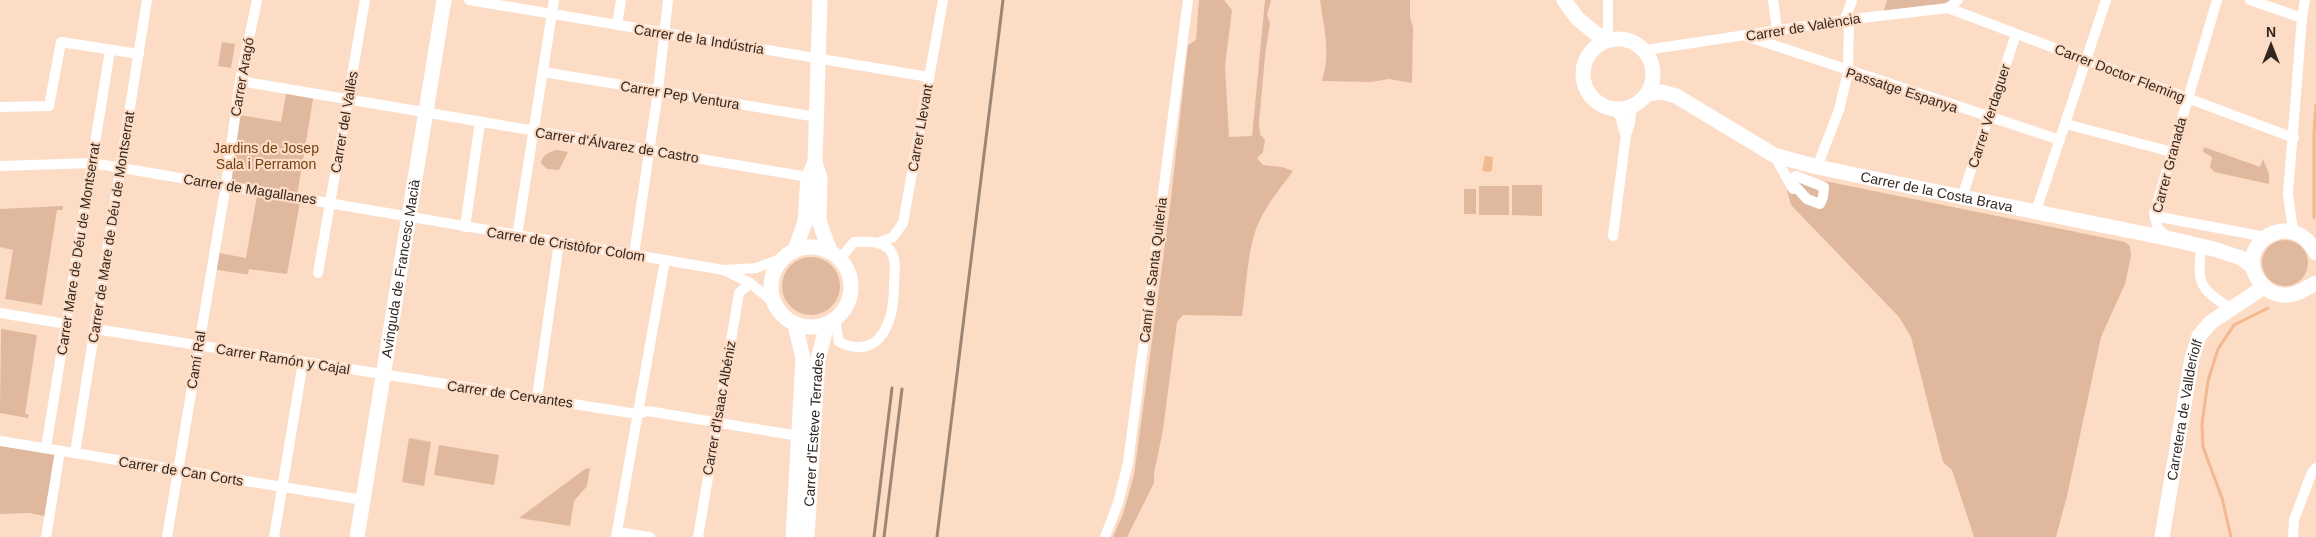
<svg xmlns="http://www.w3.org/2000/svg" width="2316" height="537" font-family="Arial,sans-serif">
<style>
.green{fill:#dfb89d}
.water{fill:#f2b88f}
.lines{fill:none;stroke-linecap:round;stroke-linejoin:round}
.stream{stroke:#f2b88f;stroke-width:3}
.street{stroke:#fff;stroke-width:10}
.secondary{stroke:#fff;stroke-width:15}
.rail{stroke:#9c8575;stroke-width:3}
.labels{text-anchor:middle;stroke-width:4.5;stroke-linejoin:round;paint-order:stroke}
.street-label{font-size:14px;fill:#32261e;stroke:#fddcc6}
.park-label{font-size:14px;fill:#743f10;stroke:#fddcc6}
</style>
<rect width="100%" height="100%" fill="#fddcc6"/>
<g class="green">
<path d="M1199,0H1224L1232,10L1225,66L1229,137L1252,136L1265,0H1271L1267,15L1270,23L1265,56L1259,123L1260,134L1265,140L1263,152L1257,158L1263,165L1282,167L1293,171C1280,189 1264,207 1256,229C1247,256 1246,288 1242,316L1183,315L1177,322L1163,430L1154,473V483L1127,537H1113L1123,514L1134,475L1170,207L1188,45L1196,40Z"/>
<path d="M1320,0H1410V17L1413,27L1412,83L1389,79L1371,82L1322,81C1331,53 1324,28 1320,0Z"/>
<polygon points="1887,0 1958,0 1948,8 1882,16"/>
<polygon points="222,42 235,44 231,68 218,66"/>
<polygon points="287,88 314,93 297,196 301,197 287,274 249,269 248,274 244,274 211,269 214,252 246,258 258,190 226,184 240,115 281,122"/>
<polygon points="2204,147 2260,167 2263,159 2269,174 2269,184 2214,172 2210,167 2212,157 2203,152"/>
<path d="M557,150L568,152L559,170L547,169L541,163C542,155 549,152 557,150Z"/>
<polygon points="1800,176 2125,242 2130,246 2131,256 2125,284 2101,337 2067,496 2056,537 1974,537 1952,470 1943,462 1911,337 1899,317 1791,205 1787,190 1793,178"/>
<polygon points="1512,185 1542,185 1542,216 1512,215"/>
<rect x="1479" y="186" width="30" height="29"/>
<rect x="1464" y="189" width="12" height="25"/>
<polygon points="63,206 62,210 57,210 42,305 5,299 13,250 0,247 0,209"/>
<circle cx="2285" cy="263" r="23"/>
<circle cx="811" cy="286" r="29"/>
<polygon points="1,329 37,335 25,414 29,415 28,418 0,413"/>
<polygon points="409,438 431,442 424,486 402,482"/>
<polygon points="0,441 60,451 49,517 29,513 0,514"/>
<polygon points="439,445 499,455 494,485 434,475"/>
<polygon points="590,468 587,486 574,501 570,526 519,518 585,469"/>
</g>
<polygon class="water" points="1485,156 1493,157 1492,170 1489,172 1482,171"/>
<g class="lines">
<g class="stream">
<polyline points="2314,218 2314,133 2316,105"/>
<polyline points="2231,537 2222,498 2203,447 2202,424 2208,381 2218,349 2234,325 2268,308"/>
</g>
<g class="street">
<polyline points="469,0 929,77"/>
<polyline points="1608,0 1608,32 1611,40"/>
<polyline points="1773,0 1777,31"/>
<polyline points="2250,0 2302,18"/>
<polyline points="1948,8 2294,138"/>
<polyline points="1845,20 1852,0"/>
<polyline points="617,25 621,0"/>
<polyline points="1746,36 2060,140"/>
<polyline points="1646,50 1845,20 1948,8 1958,0"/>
<polyline points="543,72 817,117"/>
<polyline points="240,81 808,177"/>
<polyline points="0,107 49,106 61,42 139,54"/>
<polyline points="1613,109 1620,116 1625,134"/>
<polyline points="2066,124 2172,152"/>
<polyline points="1774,155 1793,189"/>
<polyline points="0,166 92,163 724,270 756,268 783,258"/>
<polyline points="1817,167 1839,110 1848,72 1849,20"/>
<polygon points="1796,176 1824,187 1823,197 1820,204 1807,199 1793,184 1793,178"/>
<polyline points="1962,197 2016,34"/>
<polyline points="2036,211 2106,0"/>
<polyline points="2154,214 2165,218 2266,237"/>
<polyline points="465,227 480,122"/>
<polyline points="2293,231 2288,194 2302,18 2305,0"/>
<polyline points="517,236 554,0"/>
<polyline points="1613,236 1626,135 1630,123 1632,106"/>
<polyline points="2168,237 2158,229 2154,214 2217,0"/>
<polyline points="878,243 893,237 903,223 943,0"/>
<path d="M2201,246C2198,283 2197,287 2230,308"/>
<polyline points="634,255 658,91 668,0"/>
<polyline points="724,270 750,283 773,302"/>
<polyline points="318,273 365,0"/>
<polyline points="0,313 66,324"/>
<path d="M835,320L839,342C882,362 894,319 894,285C894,272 898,257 888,248C878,240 866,242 854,242L840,259"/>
<polyline points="95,329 637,414 648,411 799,436"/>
<polyline points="537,397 559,243"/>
<polyline points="0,441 363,500"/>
<polyline points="46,448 110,50"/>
<polyline points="75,453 147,0"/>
<polyline points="617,532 650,537"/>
<polyline points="46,537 60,451"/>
<polyline points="167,537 226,184 240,81 257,0"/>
<polyline points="274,537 303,362"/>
<polyline points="616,537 665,260"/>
<polyline points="698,537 739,293 750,283"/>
<polyline points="1105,537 1118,503 1128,463 1188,0"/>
<polyline points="2293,537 2294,520 2312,472 2316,468"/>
</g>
<g class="secondary">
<polyline points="820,0 815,163 820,177 819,221 830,251"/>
<polyline points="1564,0 1577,18 1595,33 1608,40"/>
<circle cx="1618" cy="74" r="35"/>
<path id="s1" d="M1647,94L1662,92L1676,96L1774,155L1817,167L1962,197L2171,239L2214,249L2241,258L2252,266"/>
<circle cx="811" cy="287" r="40"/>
<polyline points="795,250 805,222 808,177 815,163"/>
<path d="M2316,253C2293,206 2231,244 2260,282C2267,291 2277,296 2287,295C2298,295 2307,287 2316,283"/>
<path id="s2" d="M357,537L444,0"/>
<polyline points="793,537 803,358 795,325"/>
<path id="s3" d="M807,537L818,359L827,325"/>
<path id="s4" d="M2162,537L2192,358L2199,336L2211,322L2264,287"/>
</g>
<g class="rail">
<polyline points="874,537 892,388"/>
<polyline points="884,537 902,389"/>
<polyline points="937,537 1003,0"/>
</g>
</g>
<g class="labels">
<g class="street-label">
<text transform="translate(1803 27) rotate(-9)" y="5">Carrer de València</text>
<text transform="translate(699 39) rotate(9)" y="5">Carrer de la Indústria</text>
<text transform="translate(2120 73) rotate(21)" y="5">Carrer Doctor Fleming</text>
<text transform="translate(242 77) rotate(-80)" y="5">Carrer Aragó</text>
<text transform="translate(1902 90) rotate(18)" y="5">Passatge Espanya</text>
<text transform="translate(680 95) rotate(9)" y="5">Carrer Pep Ventura</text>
<text transform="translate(1989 116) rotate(-72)" y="5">Carrer Verdaguer</text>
<text transform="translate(344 122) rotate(-80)" y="5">Carrer del Vallès</text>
<text transform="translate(920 128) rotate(-80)" y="5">Carrer Llevant</text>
<text transform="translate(617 145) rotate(9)" y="5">Carrer d'Álvarez de Castro</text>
<text transform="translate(2169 165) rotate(-75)" y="5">Carrer Granada</text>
<text transform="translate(250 189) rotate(9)" y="5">Carrer de Magallanes</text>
<text dy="5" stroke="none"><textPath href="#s1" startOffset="311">Carrer de la Costa Brava</textPath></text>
<text transform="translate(111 227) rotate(-81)" y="5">Carrer de Mare de Déu de Montserrat</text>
<text transform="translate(566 244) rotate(9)" y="5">Carrer de Cristòfor Colom</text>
<text transform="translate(78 249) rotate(-81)" y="5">Carrer Mare de Déu de Montserrat</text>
<text dy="5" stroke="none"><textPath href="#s2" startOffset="272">Avinguda de Francesc Macià</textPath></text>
<text transform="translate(1153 270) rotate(-83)" y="5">Camí de Santa Quiteria</text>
<text transform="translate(283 359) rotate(9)" y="5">Carrer Ramón y Cajal</text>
<text transform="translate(196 360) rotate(-81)" y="5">Camí Ral</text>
<text transform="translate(510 394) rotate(8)" y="5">Carrer de Cervantes</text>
<text transform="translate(719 408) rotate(-80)" y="5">Carrer d'Isaac Albéniz</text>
<text dy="5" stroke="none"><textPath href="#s4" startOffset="129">Carretera de Vallderiolf</textPath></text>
<text dy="5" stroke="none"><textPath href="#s3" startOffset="108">Carrer d'Esteve Terrades</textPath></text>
<text transform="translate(181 471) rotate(9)" y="5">Carrer de Can Corts</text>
</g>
<g class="park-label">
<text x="266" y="153">Jardins de Josep<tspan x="266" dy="16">Sala i Perramon</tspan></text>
</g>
</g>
<g transform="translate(2271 45)" stroke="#fddcc6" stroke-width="4" paint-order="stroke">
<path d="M0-4L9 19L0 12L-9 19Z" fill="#32261e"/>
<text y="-8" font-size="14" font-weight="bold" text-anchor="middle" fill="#32261e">N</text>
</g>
</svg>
